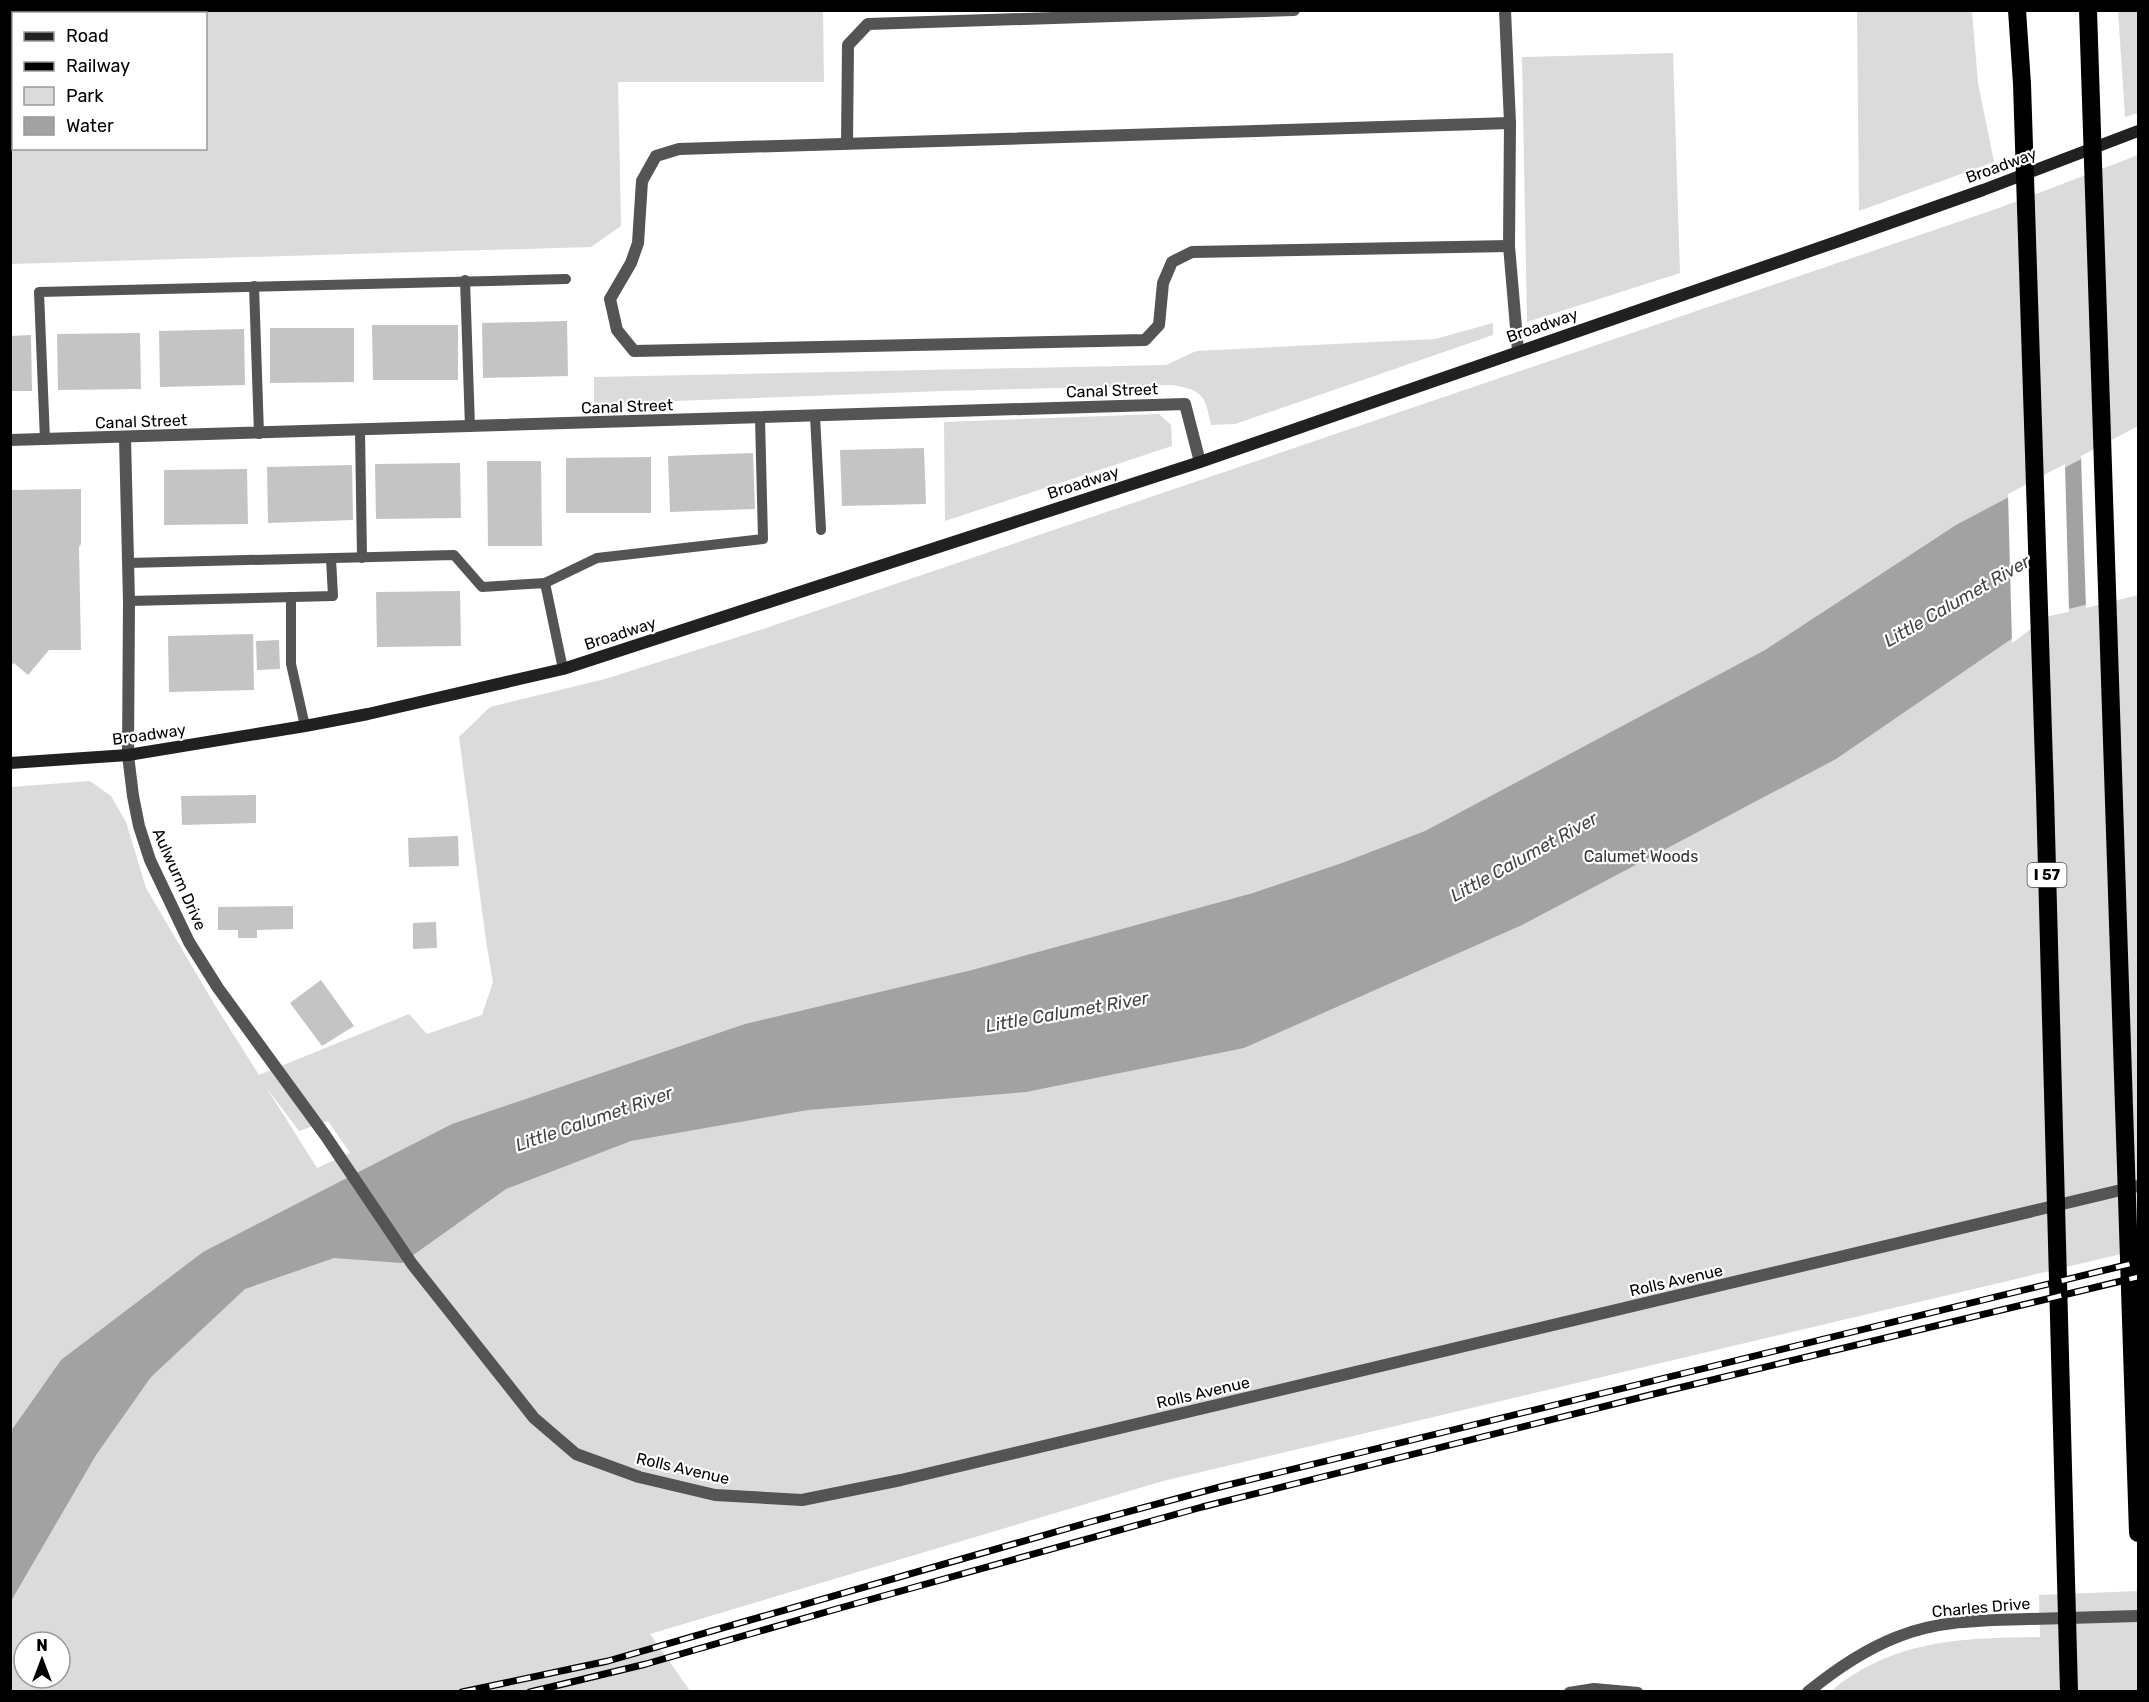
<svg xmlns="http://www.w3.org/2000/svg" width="2149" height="1702" font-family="Rubik,sans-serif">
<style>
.green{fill:#dbdbdb;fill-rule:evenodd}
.water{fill:#a2a2a2}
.pier{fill:#fff}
.building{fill:#c4c4c4}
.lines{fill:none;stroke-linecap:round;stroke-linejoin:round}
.path{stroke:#767676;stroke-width:4;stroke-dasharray:1.5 3;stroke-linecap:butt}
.lane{stroke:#545454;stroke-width:10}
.street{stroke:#545454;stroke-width:12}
.secondary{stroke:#212121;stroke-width:12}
.highway{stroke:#000;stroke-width:18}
.rail-casing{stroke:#000;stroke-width:7}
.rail{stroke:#fff;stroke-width:4.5;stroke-dasharray:14;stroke-linecap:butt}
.labels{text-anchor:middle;stroke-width:4.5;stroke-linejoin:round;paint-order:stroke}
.shield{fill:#fff;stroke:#4c4c4c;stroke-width:1.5}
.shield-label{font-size:15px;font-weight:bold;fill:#000}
.street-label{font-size:16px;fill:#000;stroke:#fff}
.park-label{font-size:16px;fill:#323232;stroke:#fff}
.water-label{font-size:18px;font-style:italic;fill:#434343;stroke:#fff}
</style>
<rect width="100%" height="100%" fill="#fff"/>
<g class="green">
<path d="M10,11H823L824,82H618L621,226L591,247L11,264ZM14,14H206V148H14Z"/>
<polygon points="1857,11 1972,11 1978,83 1994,162 1859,211"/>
<polygon points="2118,11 2138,11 2138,113 2125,117"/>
<polygon points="1673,53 1680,273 1527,322 1522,57"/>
<path d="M2138,155V1250L1163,1481L650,1634L690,1691L11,1692V787L90,781L111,796L126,822L146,888L216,1007L259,1075L409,1014L427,1034L482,1015L493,982L486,941L459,737L490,707L605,679L763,629L1999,208ZM266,1087L299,1131L328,1121L350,1153L317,1168ZM24,1642H60V1678H24Z"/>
<path d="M1493,323V335L1235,424L1211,425C1205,395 1203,390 1172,385L944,391L594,404V377L1166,365L1196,351L1435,339Z"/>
<polygon points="1159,414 1171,425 1172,446 945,521 944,422"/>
<path d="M2138,1591V1691L1831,1692C1840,1682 1850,1677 1861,1670C1918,1638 1977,1638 2040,1637L2039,1595Z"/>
</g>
<polygon class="water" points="2138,429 2138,592 2048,614 1836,759 1522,925 1244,1048 1026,1092 808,1110 631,1141 506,1189 402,1263 334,1258 245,1289 151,1377 96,1455 11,1601 11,1431 61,1360 203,1252 452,1124 745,1024 972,970 1253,893 1342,863 1425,831 1765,650 1956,525"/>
<g class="pier">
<polygon points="2138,426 2138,595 2086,608 2081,456"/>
<polygon points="2065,464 2069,612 2049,616 2012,643 2008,494"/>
</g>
<g class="building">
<polygon points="567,321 568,376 483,378 482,323"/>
<polygon points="372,325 458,325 458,380 373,380"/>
<polygon points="270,328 354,328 354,382 270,383"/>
<polygon points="244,329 245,385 160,387 159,331"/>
<polygon points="140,333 141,389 58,390 57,334"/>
<polygon points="31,335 32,391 10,391 10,336"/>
<polygon points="924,448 926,504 842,506 840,450"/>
<polygon points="753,453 755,509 670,512 668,456"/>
<polygon points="651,457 651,513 566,513 566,458"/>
<polygon points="487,461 541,461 542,546 488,546"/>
<polygon points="460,463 461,518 376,519 375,464"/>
<polygon points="352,465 353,520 268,523 267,467"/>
<polygon points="247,469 248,524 164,525 164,470"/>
<polygon points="81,489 81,544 79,547 81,650 49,650 28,675 14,663 10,667 10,490"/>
<polygon points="460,591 461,646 377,647 376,592"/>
<polygon points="253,634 254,690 169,692 168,636"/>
<polygon points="279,640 280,669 257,670 256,641"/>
<polygon points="256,795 256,823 182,825 181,796"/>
<polygon points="458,836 459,866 409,867 408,838"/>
<polygon points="293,906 293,929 257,930 257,938 238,938 238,930 218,930 218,907"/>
<polygon points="436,922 437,948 413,949 413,923"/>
<polygon points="321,980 354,1026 322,1046 290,1003"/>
</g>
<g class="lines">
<g class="path">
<polyline points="62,14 72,10"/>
<polyline points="10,28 14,28"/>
</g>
<g class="lane">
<polyline points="465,280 470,427"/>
<polyline points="254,286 259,434"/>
<polyline points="815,416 821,530"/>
<polyline points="360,431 362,558"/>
<polyline points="45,440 39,292 566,279"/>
<polyline points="128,563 454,555 482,587 545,583 563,669"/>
<polyline points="545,583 597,558 763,539 760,418"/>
<polyline points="291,597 291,664 305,726"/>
<polyline points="129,601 333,596 331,559"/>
<polyline points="1569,1692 1594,1688 1638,1692"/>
</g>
<g class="street">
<polyline points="1505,10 1510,123 1509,246 1518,351"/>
<polyline points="847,143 848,45 868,24 1294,10"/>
<polyline points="1509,246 1192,252 1172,262 1163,283 1159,325 1145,340 634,351 617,330 610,299 631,263 638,243 642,181 656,156 679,149 1510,123"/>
<polyline points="125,438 129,601 128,755 133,796 139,826 150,860 189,942 218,988 325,1135 412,1264 534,1418 576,1454 639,1477 715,1495 802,1500 901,1480 2138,1186"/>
<polyline points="10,440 1185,404 1200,462"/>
<path d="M1808,1692C1836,1669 1864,1650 1897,1637C1939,1620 1984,1620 2028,1619C2065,1618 2102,1617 2138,1616"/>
</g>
<polyline class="secondary" points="10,763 128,755 305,726 368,714 563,669 1200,462 1839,241 1983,190 2138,131"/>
<g class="highway">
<polyline points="2017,10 2022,84 2045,794 2069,1692"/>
<polyline points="2088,10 2138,1533"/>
</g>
<defs>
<g id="rail">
<polyline points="462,1692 608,1661 1090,1522 1220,1487 2138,1262"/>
<polyline points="530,1692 646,1664 840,1608 1202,1507 1662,1392 2138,1277"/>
</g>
</defs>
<use href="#rail" class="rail-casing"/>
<use href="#rail" class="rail"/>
</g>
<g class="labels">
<rect class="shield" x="2027.5" y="863" width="39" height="24" rx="4.5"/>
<g class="shield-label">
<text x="2047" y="880">I 57</text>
</g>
<g class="street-label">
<text transform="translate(2001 165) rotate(-20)" y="6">Broadway</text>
<text transform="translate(1542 325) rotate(-19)" y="6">Broadway</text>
<text transform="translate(1112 390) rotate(-2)" y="6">Canal Street</text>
<text transform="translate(627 406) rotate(-2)" y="6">Canal Street</text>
<text transform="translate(141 421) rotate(-2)" y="6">Canal Street</text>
<text transform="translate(1083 482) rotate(-18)" y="6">Broadway</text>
<text transform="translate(620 633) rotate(-18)" y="6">Broadway</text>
<text transform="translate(149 734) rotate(-8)" y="6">Broadway</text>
<text transform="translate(180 879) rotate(66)" y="6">Aulwurm Drive</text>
<text transform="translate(1676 1280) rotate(-13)" y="6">Rolls Avenue</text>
<text transform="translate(1203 1392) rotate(-13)" y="6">Rolls Avenue</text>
<text transform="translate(683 1468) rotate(13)" y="6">Rolls Avenue</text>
<text transform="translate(1981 1607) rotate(-5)" y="6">Charles Drive</text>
</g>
<g class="park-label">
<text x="1641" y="862">Calumet Woods</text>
</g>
<g class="water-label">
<text transform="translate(1957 601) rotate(-30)" y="6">Little Calumet River</text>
<text transform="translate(1524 857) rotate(-29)" y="6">Little Calumet River</text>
<text transform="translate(1067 1012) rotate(-10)" y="6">Little Calumet River</text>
<text transform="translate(594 1119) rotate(-19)" y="6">Little Calumet River</text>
</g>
</g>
<rect width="2149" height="1702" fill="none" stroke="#000000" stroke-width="24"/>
<rect x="12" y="12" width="195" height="138" fill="#ffffff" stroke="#999999" stroke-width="1.5"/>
<rect x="24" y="32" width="30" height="9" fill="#212121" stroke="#999999" stroke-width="1.5"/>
<text x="66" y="42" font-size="18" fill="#000000">Road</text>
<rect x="24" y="62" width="30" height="9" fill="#000000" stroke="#999999" stroke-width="1.5"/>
<text x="66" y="72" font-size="18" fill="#000000">Railway</text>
<rect x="24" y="87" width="30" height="18" fill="#dbdbdb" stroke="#999999" stroke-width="1.5"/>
<text x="66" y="102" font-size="18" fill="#000000">Park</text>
<rect x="24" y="117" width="30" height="18" fill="#a2a2a2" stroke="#999999" stroke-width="1.5"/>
<text x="66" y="132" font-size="18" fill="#000000">Water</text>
<g transform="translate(42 1660)"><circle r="28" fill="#ffffff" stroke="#999999" stroke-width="1.5"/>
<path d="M0-4.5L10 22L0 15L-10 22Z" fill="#000000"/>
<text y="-9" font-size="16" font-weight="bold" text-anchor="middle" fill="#000000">N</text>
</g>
</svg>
